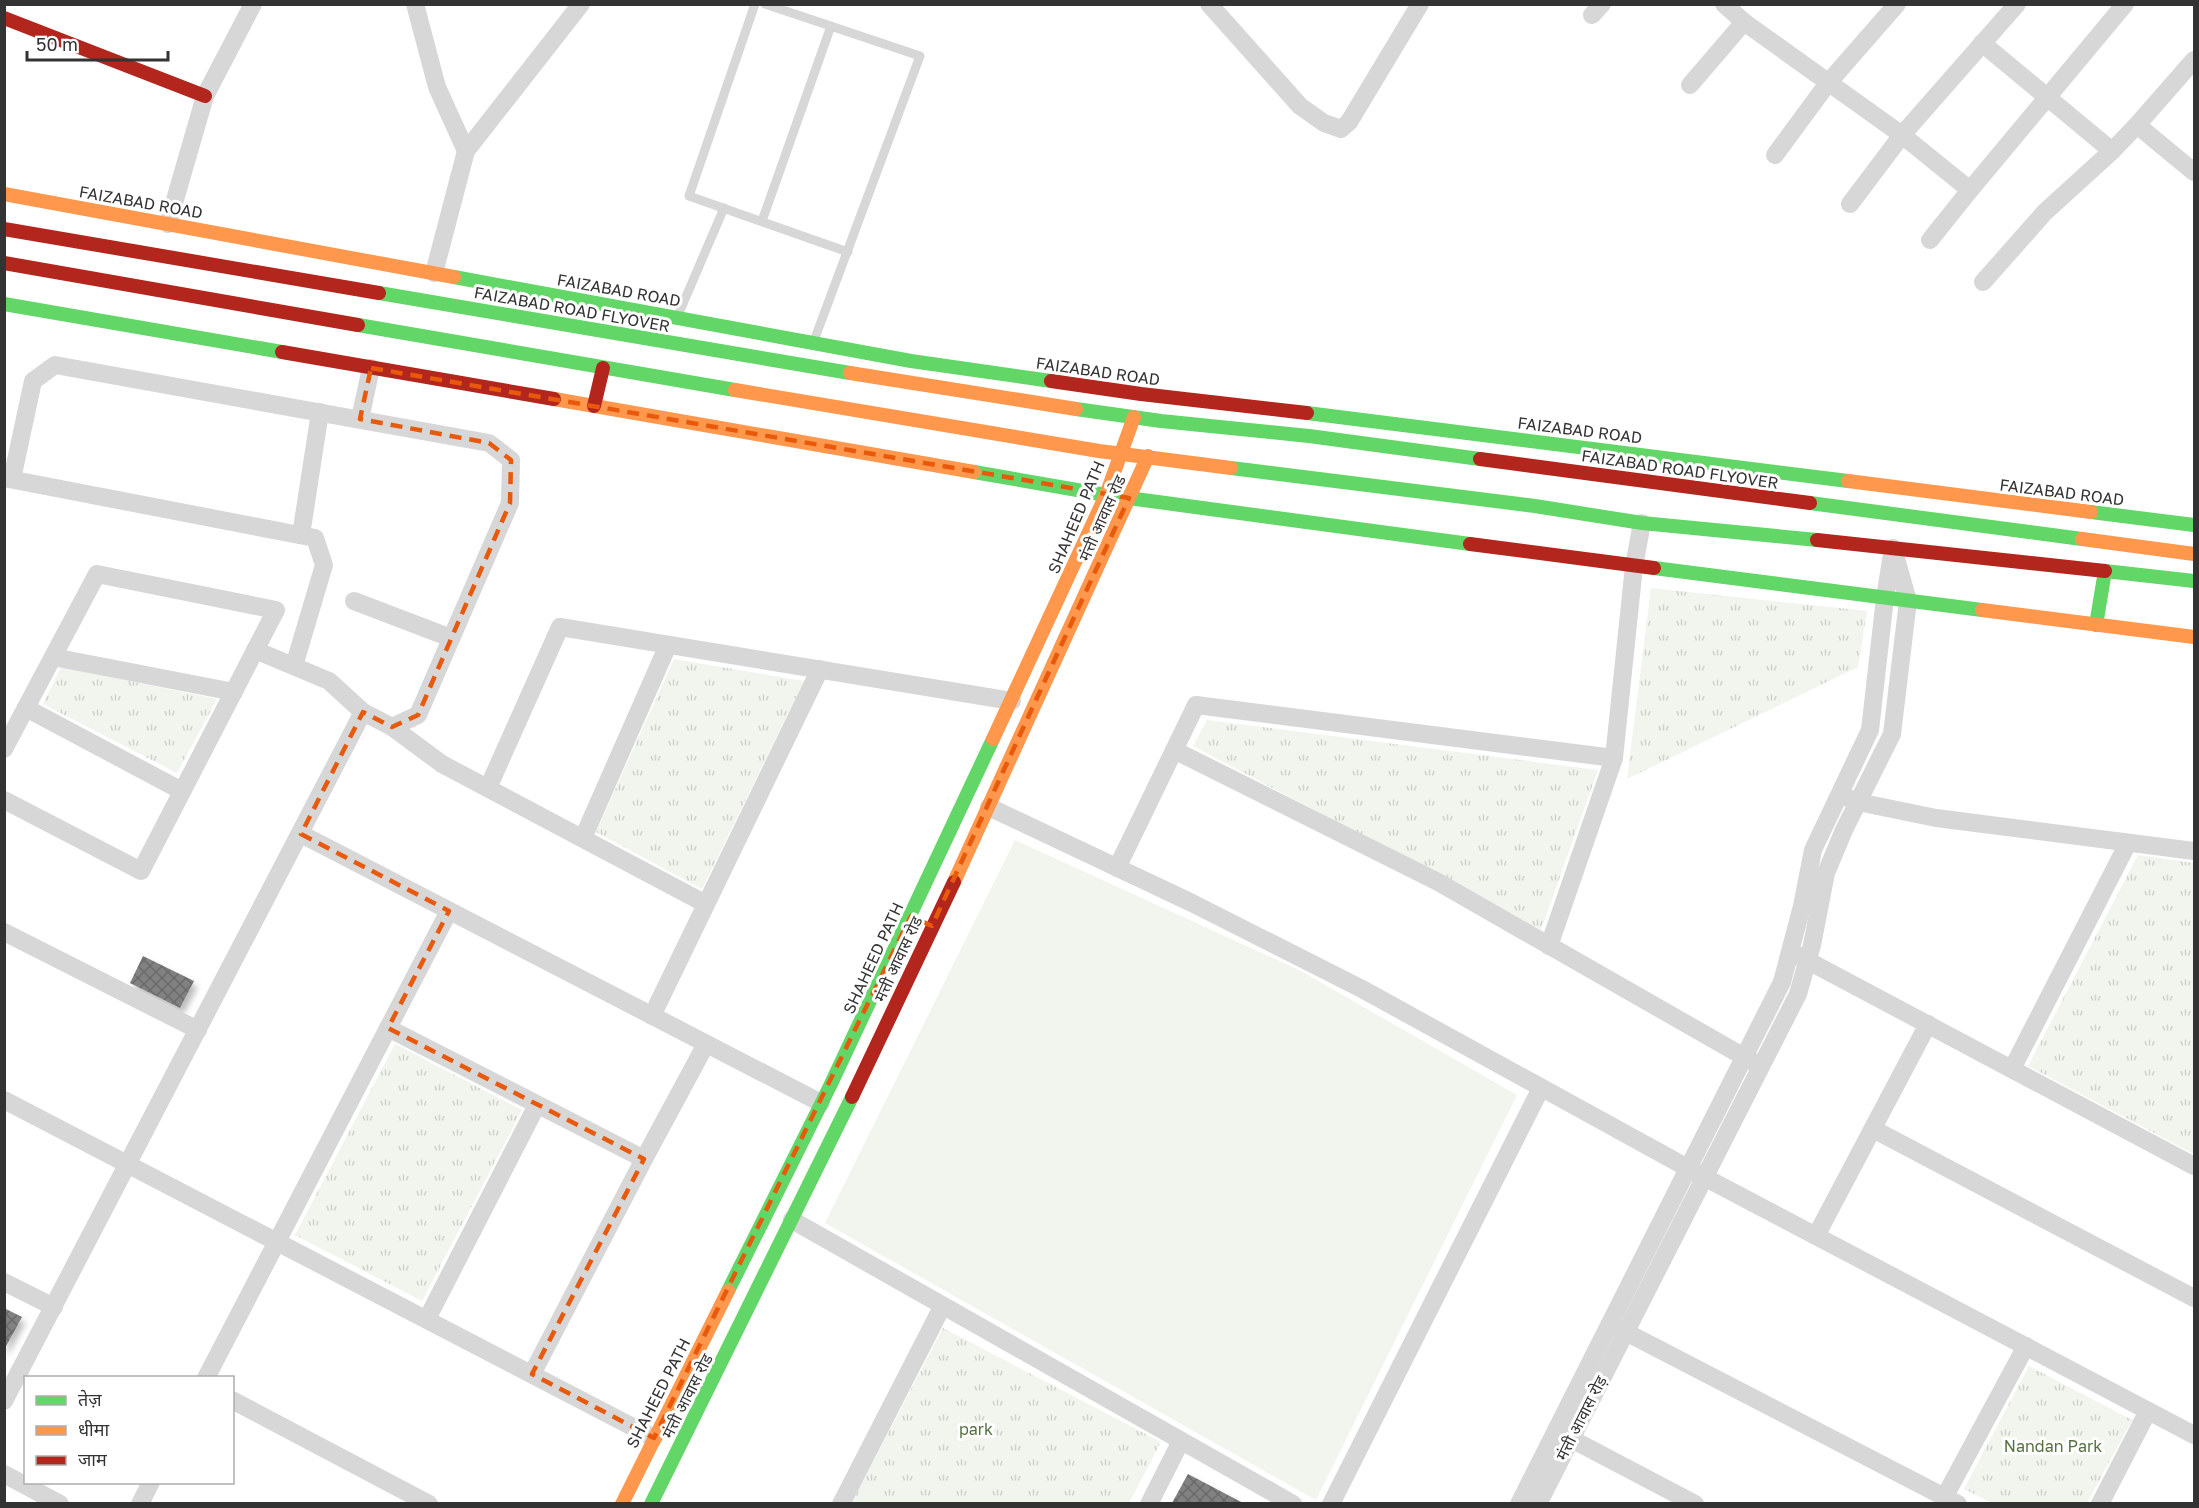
<svg xmlns="http://www.w3.org/2000/svg" width="2199" height="1508" font-family="'Golos Text','Noto Sans Devanagari',sans-serif">
<style>
.park{fill:url(#park-tufts)}
.garden{fill:#f1f5ed}
.building{fill:url(#building-cross-hatch);filter:url(#shadow)}
.lines{fill:none;stroke-linecap:round;stroke-linejoin:round}
.lane{stroke:#d7d7d7;stroke-width:9}
.street{stroke:#d7d7d7;stroke-width:18}
.fast{stroke:#63d668;stroke-width:14}
.slow{stroke:#ff974d;stroke-width:14}
.jam{stroke:#b3261e;stroke-width:14}
.marked{fill:none;stroke:#e8590c;stroke-width:4.5;stroke-dasharray:12 8;stroke-linejoin:round}
.labels{text-anchor:middle;stroke-width:6;stroke-linejoin:round;paint-order:stroke}
.street-label{font-size:16px;fill:#333;stroke:#fff}
.park-label{font-size:16px;fill:#56703f;stroke:#fff}
</style>
<defs>
<pattern id="park-tufts" width="24" height="20" patternUnits="userSpaceOnUse" patternTransform="scale(1.5)"><rect width="24" height="20" fill="#f1f5ed"/><path d="M3 7l-1-3M5 7V3M7 7l1-3M15 17l-1-3M17 17v-4M19 17l1-3" fill="none" stroke="#cfd2cc"/></pattern>
<pattern id="building-cross-hatch" width="8" height="8" patternUnits="userSpaceOnUse" patternTransform="scale(1.5)"><rect width="8" height="8" fill="#818181"/><path d="M0 0l8 8M0 8l8-8" fill="none" stroke="#6a6a6a"/></pattern>
<filter id="shadow"><feDropShadow dx="3.5" dy="6" stdDeviation="3" flood-color="#0004"/></filter>
</defs>
<rect width="100%" height="100%" fill="#fff"/>
<g class="park">
<polygon points="1651,588 1867,611 1858,667 1627,779"/>
<polygon points="674,659 804,681 702,889 596,832"/>
<polygon points="61,667 217,699 177,773 43,704"/>
<polygon points="1207,720 1598,770 1541,930 1193,746"/>
<polygon points="2138,855 2194,863 2194,1154 2028,1066"/>
<polygon points="395,1044 522,1110 422,1301 295,1235"/>
<polygon points="943,1328 1161,1442 1129,1503 851,1504"/>
<polygon points="2029,1366 2132,1420 2087,1503 1992,1503 1964,1489"/>
</g>
<polygon class="garden" points="1015,840 1299,970 1517,1095 1316,1500 825,1223"/>
<g class="building">
<polygon points="143,956 194,981 180,1008 130,983"/>
<polygon points="4,1308 22,1317 4,1350"/>
<polygon points="1188,1474 1243,1503 1172,1503"/>
</g>
<g class="lines">
<g class="lane">
<polyline points="755,4 689,196 848,252"/>
<polyline points="765,4 920,56 815,338"/>
<polyline points="762,221 831,26"/>
<polyline points="679,313 724,208"/>
</g>
<g class="street">
<polyline points="415,4 437,87 466,151"/>
<polyline points="1209,4 1300,106 1324,123 1341,129 1349,122 1420,4"/>
<polyline points="1724,4 1744,22 1902,135 2017,4"/>
<polyline points="1592,15 1602,4"/>
<polyline points="1982,43 2112,151 2137,125"/>
<polyline points="2194,60 2137,125 2194,172"/>
<polyline points="1690,85 1744,22"/>
<polyline points="1775,155 1828,83 1897,4"/>
<polyline points="1850,204 1902,135 1970,190 2125,4"/>
<polyline points="168,224 205,96 253,4"/>
<polyline points="1930,240 1970,190"/>
<polyline points="434,273 466,151 581,4"/>
<polyline points="1983,282 2045,212 2112,151"/>
<polyline points="360,419 371,368"/>
<polyline points="4,478 315,538 324,565 294,666"/>
<polyline points="12,479 33,381 55,365 489,443 511,460 510,503 418,715 392,727"/>
<polyline points="301,535 320,412"/>
<polyline points="354,601 451,638"/>
<polyline points="255,650 329,681 363,712 392,727 442,764 706,904"/>
<polyline points="53,657 234,692"/>
<polyline points="26,708 182,791"/>
<polyline points="4,749 97,574 276,610 141,871 4,800"/>
<polyline points="1174,750 1438,882 1753,1062"/>
<polyline points="488,788 560,627 1012,701"/>
<polyline points="1848,798 1858,802 1936,818 2194,851"/>
<polyline points="989,807 1192,903 1362,989 1704,1177 2194,1435"/>
<polyline points="301,834 821,1103"/>
<polyline points="583,838 668,645"/>
<polyline points="1117,868 1196,705 1614,758"/>
<polyline points="4,932 198,1030"/>
<polyline points="1549,946 1614,758 1634,566 1642,523"/>
<polyline points="1797,955 2194,1166"/>
<polyline points="652,1016 820,669"/>
<polyline points="388,1028 644,1159"/>
<polyline points="2012,1069 2128,843"/>
<polyline points="4,1100 654,1438"/>
<polyline points="1873,1129 2194,1298"/>
<polyline points="792,1220 1293,1504"/>
<polyline points="1816,1236 1928,1024"/>
<polyline points="4,1282 54,1307"/>
<polyline points="427,1319 537,1105"/>
<polyline points="1616,1327 1958,1504"/>
<polyline points="532,1374 644,1159 706,1044"/>
<polyline points="206,1378 449,911"/>
<polyline points="232,1400 429,1504"/>
<polyline points="4,1401 363,712"/>
<polyline points="1560,1433 1695,1504"/>
<polyline points="4,1474 60,1504"/>
<polyline points="1945,1496 2026,1346"/>
<polyline points="140,1504 151,1482"/>
<polyline points="841,1504 942,1307"/>
<polyline points="1149,1504 1181,1441"/>
<polyline points="1331,1504 1541,1088"/>
<polyline points="1519,1504 1782,982 1802,906 1813,850 1870,730 1885,598 1892,554"/>
<polyline points="1538,1504 1798,994 1812,945 1826,873 1844,830 1892,734 1908,601 1893,548"/>
<polyline points="2100,1504 2148,1411"/>
</g>
<g class="fast">
<polyline points="454,277 911,361 1051,381"/>
<polyline points="379,293 850,373"/>
<polyline points="4,304 282,352"/>
<polyline points="358,325 735,390"/>
<polyline points="1076,409 1161,421 1309,436 1480,459"/>
<polyline points="1307,413 1848,481"/>
<polyline points="1231,468 1535,506 1642,523 1817,540"/>
<polyline points="974,472 1106,495 1470,544"/>
<polyline points="1810,503 2082,539"/>
<polyline points="2091,512 2194,525"/>
<polyline points="1654,568 1982,610"/>
<polyline points="2105,571 2194,581"/>
<polyline points="2096,625 2105,571"/>
<polyline points="728,1291 830,1086 993,739"/>
<polyline points="651,1504 852,1097"/>
</g>
<g class="slow">
<polyline points="4,194 454,277"/>
<polyline points="850,373 1076,409"/>
<polyline points="735,390 1099,451 1231,468"/>
<polyline points="554,399 974,472"/>
<polyline points="1848,481 2091,512"/>
<polyline points="2082,539 2194,554"/>
<polyline points="1982,610 2194,637"/>
<polyline points="993,739 1106,495 1134,417"/>
<polyline points="954,882 1148,456"/>
<polyline points="622,1504 728,1291"/>
</g>
<g class="jam">
<polyline points="4,18 205,96"/>
<polyline points="4,229 379,293"/>
<polyline points="4,263 358,325"/>
<polyline points="282,352 554,399"/>
<polyline points="1051,381 1141,394 1307,413"/>
<polyline points="594,406 603,368"/>
<polyline points="1480,459 1810,503"/>
<polyline points="1817,540 2105,571"/>
<polyline points="1470,544 1654,568"/>
<polyline points="852,1097 954,882"/>
</g>
</g>
<path class="marked" d="M371,368L1129,498L932,926L911,916L654,1438L532,1374L644,1159L388,1028L449,911L301,834L363,712L392,727L418,715L510,503L511,460L489,443L360,419Z"/>
<g class="labels">
<g class="street-label">
<text transform="translate(141 202) rotate(10)" y="6">FAIZABAD ROAD</text>
<text transform="translate(619 290) rotate(10)" y="6">FAIZABAD ROAD</text>
<text transform="translate(572 309) rotate(10)" y="6">FAIZABAD ROAD FLYOVER</text>
<text transform="translate(1098 371) rotate(8)" y="6">FAIZABAD ROAD</text>
<text transform="translate(1580 430) rotate(7)" y="6">FAIZABAD ROAD</text>
<text transform="translate(1680 469) rotate(8)" y="6">FAIZABAD ROAD FLYOVER</text>
<text transform="translate(2062 492) rotate(7)" y="6">FAIZABAD ROAD</text>
<text transform="translate(1076 517) rotate(-67)" y="6">SHAHEED PATH</text>
<text transform="translate(1102 518) rotate(-66)" y="6">मंत्ती आवास रोड</text>
<text transform="translate(873 958) rotate(-65)" y="6">SHAHEED PATH</text>
<text transform="translate(898 959) rotate(-65)" y="6">मंत्ती आवास रोड</text>
<text transform="translate(658 1393) rotate(-63)" y="6">SHAHEED PATH</text>
<text transform="translate(687 1396) rotate(-63)" y="6">मंत्ती आवास रोड</text>
<text transform="translate(1581 1418) rotate(-63)" y="6">मंत्ती आवास रोड़</text>
</g>
<g class="park-label">
<text x="976" y="1435">park</text>
<text x="2053" y="1452">Nandan Park</text>
</g>
</g>
<rect width="2199" height="1508" fill="none" stroke="#333333" stroke-width="12"/>
<rect x="24" y="1376" width="210" height="108" fill="#ffffff" stroke="#adadad" stroke-width="1.5"/>
<rect x="36" y="1396" width="30" height="9" fill="#63d668" stroke="#adadad" stroke-width="1.5"/>
<text x="78" y="1406" font-size="18" fill="#333333">तेज़</text>
<rect x="36" y="1426" width="30" height="9" fill="#ff974d" stroke="#adadad" stroke-width="1.5"/>
<text x="78" y="1436" font-size="18" fill="#333333">धीमा</text>
<rect x="36" y="1456" width="30" height="9" fill="#b3261e" stroke="#adadad" stroke-width="1.5"/>
<text x="78" y="1466" font-size="18" fill="#333333">जाम</text>
<path d="M27 51v9h141v-9" fill="none" stroke="#333333" stroke-width="3"/>
<text x="36" y="51" font-size="18" fill="#333333" stroke="#ffffff" stroke-width="4.5" paint-order="stroke">50 m</text>
</svg>
